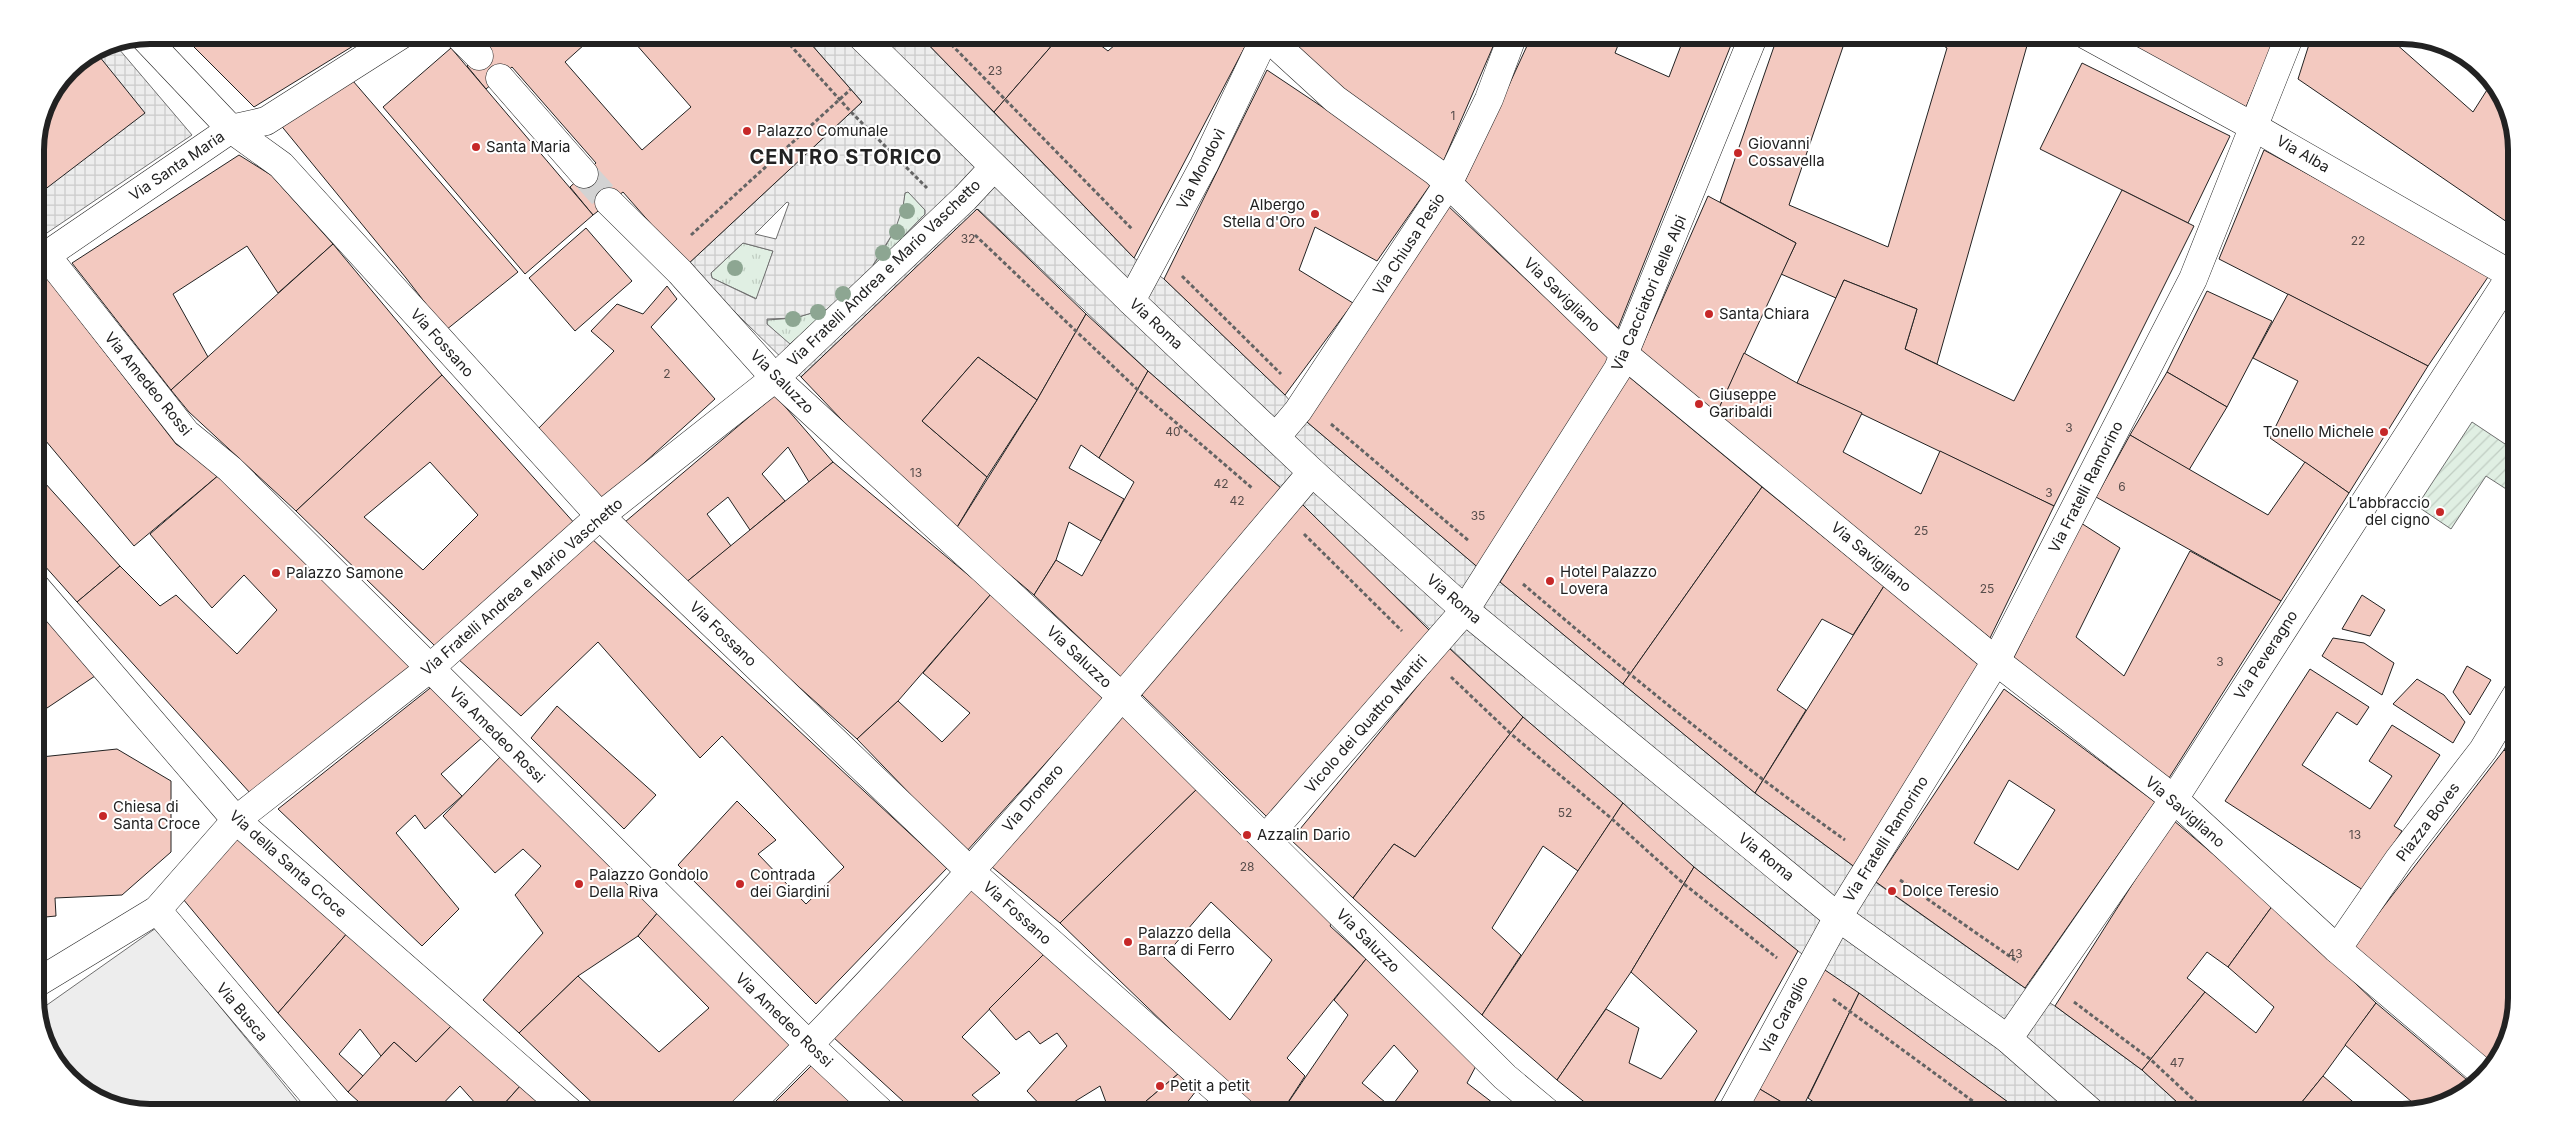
<svg xmlns="http://www.w3.org/2000/svg" width="2552" height="1148" font-family="Inter,sans-serif">
<style>
.grass{fill:url(#grass-tufts);stroke:#6f6f6f}
.garden{fill:url(#garden-furrows);stroke:#6f6f6f}
.parking{fill:#ededed;stroke:#6f6f6f}
.plaza{fill:url(#plaza-grid);stroke:#6f6f6f;fill-rule:evenodd}
.building{fill:#f3c9c0;stroke:#222;fill-rule:evenodd}
.lines{fill:none;stroke-linecap:round;stroke-linejoin:round}
.street-tunnel{stroke:#d3d3d3;stroke-width:28;stroke-dasharray:28 14;stroke-linecap:butt}
.street-casing{stroke:#222;stroke-width:29}
.path{stroke:#646464;stroke-width:3;stroke-dasharray:4 2.5;stroke-linecap:butt}
.street{stroke:#fff;stroke-width:28}
.tree{fill:#8da692}
.poi-dot{fill:#c62828;stroke:#fff;stroke-width:2}
.labels{text-anchor:middle;stroke-width:4;stroke-linejoin:round;paint-order:stroke}
.number-label{font-size:12px;fill:#564c4a}
.poi-label{font-size:15px;fill:#222;stroke:#fff;text-anchor:start}
.street-label{font-size:15px;fill:#222;stroke:#fff}
.district-label{font-size:20px;font-weight:bold;letter-spacing:1px;fill:#222;stroke:#fff}
.rim{fill:none;stroke:#222;stroke-width:6}
</style>
<defs>
<pattern id="grass-tufts" width="24" height="20" patternUnits="userSpaceOnUse" patternTransform="scale(1.25)"><rect width="24" height="20" fill="#e0efe3"/><path d="M3 7l-1-3M5 7V3M7 7l1-3M15 17l-1-3M17 17v-4M19 17l1-3" fill="none" stroke="#c0cdc2"/></pattern>
<pattern id="garden-furrows" width="10" height="10" patternUnits="userSpaceOnUse" patternTransform="scale(1.25)"><rect width="10" height="10" fill="#e0efe3"/><path d="M-1 1l2-2M0 10L10 0M9 11l2-2" fill="none" stroke="#c0cdc2"/></pattern>
<pattern id="plaza-grid" width="8" height="8" patternUnits="userSpaceOnUse" patternTransform="scale(1.25)"><rect width="8" height="8" fill="#ededed"/><path d="M0 4h8M4 0v8" fill="none" stroke="#cbcbcb"/></pattern>
</defs>
<rect width="100%" height="100%" fill="#fff"/>
<g class="grass">
<path d="M908,191L925,210V214L874,267L873,265C888,246 902,217 905,193Z"/>
<polygon points="743,243 773,251 757,299 712,278 711,273"/>
<polygon points="825,309 828,311 793,343 789,344 767,324 767,320 795,318"/>
</g>
<polygon class="garden" points="2472,422 2517,452 2517,496 2486,476 2451,529 2417,506"/>
<polygon class="parking" points="156,928 302,1107 294,1113 150,1113 106,1104 55,1062 37,1012"/>
<g class="plaza">
<path d="M803,35H919L1134,258L1164,279L1285,395L1307,422L1481,570L1500,582L1755,793L1864,874L2025,988L2055,1006L2142,1070L2189,1113H2023L1798,951L1694,867L1523,717L1282,489L1148,371L978,209L801,377L687,265L862,102ZM908,192L925,210V214L874,267L873,265L895,230L903,207L905,193ZM787,202L789,203L776,239L755,234ZM743,243L773,251L756,299L712,278L711,273ZM825,309L827,311L790,344L767,324V319L795,318Z"/>
<polygon points="113,42 192,135 35,241 35,143 44,106 69,68 106,44"/>
</g>
<g class="building">
<polygon points="182,35 371,35 254,107"/>
<polygon points="482,35 595,35 565,62 642,150 691,107 628,35 803,35 862,102 687,265 623,192 593,215 570,187 596,163 512,67 486,89 467,66 491,45"/>
<polygon points="919,35 1061,35 994,112"/>
<polygon points="1061,35 1087,35 1108,51 1124,37 1122,35 1244,35 1249,39 1134,258 994,112"/>
<polygon points="1285,35 1498,35 1443,162 1344,93"/>
<polygon points="1532,35 1622,35 1615,53 1669,77 1685,35 1735,35 1618,328 1463,185"/>
<polygon points="1778,35 1847,35 1789,205 1888,247 1947,48 1925,35 2030,35 1937,364 1905,349 1917,309 1844,280 1836,298 1781,274 1796,243 1720,202"/>
<polygon points="2109,35 2277,35 2246,107"/>
<polygon points="2312,35 2386,35 2473,112 2492,82 2497,86 2517,143 2517,207 2507,222 2298,79"/>
<polygon points="451,48 593,215 525,274 383,107"/>
<polygon points="95,51 145,113 35,197 35,143 44,106 69,68"/>
<polygon points="2082,63 2230,136 2188,223 2040,149"/>
<polygon points="1267,70 1433,181 1377,261 1315,227 1299,270 1353,303 1285,395 1164,279"/>
<polygon points="353,81 518,272 446,330 406,278 279,123"/>
<polygon points="2264,150 2490,274 2428,366 2219,259"/>
<polygon points="239,155 271,175 333,244 278,293 247,246 173,294 208,357 171,390 72,263"/>
<polygon points="2122,190 2194,226 2054,506 1797,383 1844,280 1917,309 1905,349 2014,401"/>
<polygon points="1708,196 1796,243 1715,417 1639,353"/>
<polygon points="1447,205 1613,361 1481,570 1307,422"/>
<polygon points="977,209 1086,314 1037,400 978,357 922,421 987,477 956,529 879,459 801,377"/>
<polygon points="586,228 632,281 575,331 529,278"/>
<polygon points="333,244 442,375 296,511 189,412 171,390"/>
<polygon points="44,274 176,444 220,474 134,546 35,428 35,281"/>
<polygon points="667,286 677,299 651,327 715,399 604,499 537,430 614,351 591,331 617,304 643,314"/>
<polygon points="2207,291 2272,321 2227,407 2167,372"/>
<polygon points="2288,294 2428,366 2349,493 2270,438 2298,381 2253,358"/>
<polygon points="1086,314 1148,371 1099,458 1081,445 1069,468 1124,499 1101,541 1069,522 1056,560 1034,595 956,529 1037,400"/>
<polygon points="1744,353 1797,383 1862,413 1843,452 1921,494 1940,451 2054,506 1990,638 1715,417"/>
<polygon points="978,357 1037,400 987,477 922,421"/>
<polygon points="1148,371 1282,489 1125,681 1034,595 1056,560 1082,576 1134,482 1099,458"/>
<polygon points="2167,372 2227,407 2189,470 2130,435"/>
<path d="M442,375L576,525L435,646L296,511ZM430,462L478,515L423,570L364,517Z"/>
<polygon points="1628,376 1762,487 1623,684 1500,582"/>
<polygon points="775,395 833,462 809,482 788,447 762,474 785,501 750,530 728,497 707,514 731,546 684,584 625,522"/>
<polygon points="2130,435 2268,515 2305,462 2349,493 2281,601 2096,497"/>
<polygon points="833,462 991,594 898,701 857,739 684,584"/>
<polygon points="35,472 120,566 77,602 35,555"/>
<polygon points="220,474 411,668 251,794 77,602 120,566 160,606 176,595 237,654 277,610 244,575 212,608 150,534"/>
<polygon points="1762,487 1884,586 1853,635 1822,619 1777,690 1806,710 1755,793 1623,684"/>
<polygon points="1302,504 1431,632 1268,818 1141,694"/>
<polygon points="2081,523 2120,548 2076,637 2124,676 2190,551 2281,601 2169,778 2013,659"/>
<polygon points="591,538 947,868 816,1004 678,865 737,801 776,840 758,854 806,904 844,867 722,736 700,758 598,642 521,716 457,658"/>
<polygon points="1884,586 1980,666 1856,868 1755,793"/>
<polygon points="991,594 1104,698 966,852 857,739 898,701 942,742 970,713 923,673"/>
<polygon points="2362,595 2385,610 2370,636 2342,629"/>
<polygon points="35,597 98,674 35,716"/>
<polygon points="2333,638 2364,643 2394,663 2382,695 2322,656"/>
<polygon points="1449,648 1523,717 1415,857 1394,844 1353,898 1291,840"/>
<polygon points="2467,666 2491,680 2470,715 2453,692"/>
<polygon points="2310,669 2369,707 2357,725 2337,712 2302,765 2370,809 2392,776 2369,761 2392,725 2440,755 2394,826 2402,831 2363,890 2225,801"/>
<polygon points="2417,679 2444,695 2465,722 2453,743 2393,704"/>
<polygon points="434,685 484,736 441,774 462,796 425,829 415,815 396,833 459,909 422,946 278,809"/>
<path d="M2004,689L2155,802L2025,988L1876,882ZM2009,780L2055,810L2018,870L1974,843Z"/>
<polygon points="557,706 656,795 624,829 531,738"/>
<polygon points="1124,714 1200,786 1060,923 992,867"/>
<polygon points="1523,717 1623,803 1578,871 1543,846 1492,928 1521,955 1482,1015 1353,898 1394,844 1415,857"/>
<polygon points="2517,726 2517,760 2504,750"/>
<polygon points="37,737 41,757 117,749 171,781 171,852 122,895 55,898 56,916 35,918"/>
<polygon points="2504,750 2517,760 2517,886 2512,896 2517,899 2517,998 2508,1042 2491,1063 2351,949"/>
<polygon points="503,754 659,911 638,936 578,976 519,1033 483,1000 543,933 515,895 541,866 523,849 495,873 443,816"/>
<path d="M1200,786L1334,919L1330,926L1366,959L1287,1058L1305,1076L1281,1113H1257L1060,923ZM1211,902L1272,960L1230,1020L1164,957Z"/>
<polygon points="1623,803 1694,867 1631,972 1557,1080 1482,1015"/>
<polygon points="2173,820 2273,905 2228,967 2207,952 2187,978 2205,992 2142,1070 2055,1006"/>
<polygon points="238,837 349,931 278,1013 183,899"/>
<polygon points="1694,867 1798,951 1708,1113 1598,1113 1557,1080 1606,1009 1639,1028 1629,1063 1661,1079 1697,1031 1631,972"/>
<polygon points="970,881 1046,952 962,1037 1000,1073 972,1095 992,1113 916,1113 833,1037"/>
<polygon points="2273,905 2376,1003 2323,1076 2293,1113 2189,1113 2142,1070 2205,992 2256,1033 2274,1007 2228,967"/>
<polygon points="659,911 796,1046 724,1113 603,1113 519,1033 578,976 659,1052 709,1008 638,936"/>
<polygon points="349,931 454,1023 416,1062 394,1042 381,1056 360,1029 339,1054 363,1076 348,1092 278,1013"/>
<polygon points="1046,952 1178,1074 1132,1113 1110,1113 1100,1086 1056,1113 1048,1113 1027,1091 1067,1046 1057,1033 1040,1044 1029,1031 1016,1040 989,1009"/>
<path d="M1366,959L1477,1064L1467,1083L1506,1113H1281L1348,1015L1334,1000ZM1394,1045L1418,1071L1391,1107L1362,1083Z"/>
<polygon points="1822,968 1859,993 1800,1113 1758,1088"/>
<polygon points="1859,993 2023,1113 1829,1113 1808,1098"/>
<polygon points="2376,1003 2473,1085 2466,1093 2419,1108 2345,1045"/>
<polygon points="454,1023 521,1085 496,1113 484,1113 460,1086 434,1113 371,1113 348,1092 394,1042 416,1062"/>
<polygon points="815,1062 869,1113 764,1113"/>
<polygon points="1178,1074 1196,1091 1182,1109 1187,1113 1132,1113"/>
<polygon points="2323,1076 2366,1113 2293,1113"/>
<polygon points="521,1085 553,1113 496,1113"/>
<polygon points="1758,1088 1800,1113 1745,1113"/>
<polygon points="1515,1100 1530,1113 1506,1113"/>
</g>
<g class="lines">
<polyline class="street-tunnel" points="584,174 609,202"/>
<defs>
<g id="street">
<polyline points="458,35 479,56"/>
<polyline points="860,35 1131,301 1312,472 1465,610 1838,917 2008,1039 2092,1113"/>
<polyline points="1265,35 1335,99 1436,172 1625,355 1996,661 2174,799 2337,949 2483,1073"/>
<polyline points="2086,35 2254,127 2517,278"/>
<polyline points="143,36 231,129 281,165 600,516 970,871 1243,1113"/>
<polyline points="500,78 584,174"/>
<polyline points="609,202 680,272 775,378 1122,697 1505,1077 1548,1113"/>
<polyline points="46,255 186,433 230,469 810,1046 882,1113"/>
<polyline points="35,263 231,129 266,121 401,35"/>
<polyline points="1131,301 1204,165 1266,35"/>
<polyline points="1276,437 1298,411 1448,184 1489,99 1513,35"/>
<polyline points="35,586 236,820 571,1113"/>
<polyline points="1266,838 1465,610 1618,369 1754,35"/>
<polyline points="157,910 329,1113"/>
<polyline points="2337,949 2399,859 2483,750 2517,694"/>
<polyline points="35,984 157,910 236,820 430,668 600,516 775,378 965,198 993,168"/>
<polyline points="2008,1039 2174,799 2517,266"/>
<path d="M741,1113C945,913 1127,690 1312,472"/>
<polyline points="1731,1113 1838,917 1996,661 2193,279 2290,35"/>
</g>
</defs>
<use href="#street" class="street-casing"/>
<g class="path">
<polyline points="781,35 851,112 927,188"/>
<polyline points="942,35 1132,229"/>
<polyline points="691,235 851,89"/>
<polyline points="975,235 1138,390 1252,488"/>
<polyline points="1182,276 1281,374"/>
<polyline points="1331,424 1469,541"/>
<polyline points="1304,534 1402,631"/>
<path d="M1523,584C1627,673 1733,760 1845,840"/>
<polyline points="1451,677 1510,733 1612,819 1684,884 1777,958"/>
<polyline points="1900,880 2018,962"/>
<polyline points="1833,999 1989,1113"/>
<polyline points="2074,1002 2150,1059 2208,1113"/>
</g>
<use href="#street" class="street"/>
</g>
<g class="tree">
<circle cx="907" cy="211" r="8"/>
<circle cx="897" cy="232" r="8"/>
<circle cx="883" cy="253" r="8"/>
<circle cx="735" cy="268" r="8"/>
<circle cx="843" cy="294" r="8"/>
<circle cx="818" cy="312" r="8"/>
<circle cx="793" cy="319" r="8"/>
</g>
<g class="poi-dot">
<circle cx="747" cy="131" r="5"/>
<circle cx="476" cy="147" r="5"/>
<circle cx="1738" cy="153" r="5"/>
<circle cx="1315" cy="214" r="5"/>
<circle cx="1709" cy="314" r="5"/>
<circle cx="1699" cy="404" r="5"/>
<circle cx="2384" cy="432" r="5"/>
<circle cx="2440" cy="512" r="5"/>
<circle cx="276" cy="573" r="5"/>
<circle cx="1550" cy="581" r="5"/>
<circle cx="103" cy="816" r="5"/>
<circle cx="1247" cy="835" r="5"/>
<circle cx="579" cy="884" r="5"/>
<circle cx="740" cy="884" r="5"/>
<circle cx="1892" cy="891" r="5"/>
<circle cx="1128" cy="942" r="5"/>
<circle cx="1160" cy="1086" r="5"/>
</g>
<g class="labels">
<g class="number-label">
<text x="995" y="75">23</text>
<text x="1453" y="120">1</text>
<text x="968" y="243">32</text>
<text x="2358" y="245">22</text>
<text x="667" y="378">2</text>
<text x="2069" y="432">3</text>
<text x="1173" y="436">40</text>
<text x="916" y="477">13</text>
<text x="1221" y="488">42</text>
<text x="2122" y="491">6</text>
<text x="2049" y="497">3</text>
<text x="1237" y="505">42</text>
<text x="1478" y="520">35</text>
<text x="1921" y="535">25</text>
<text x="1987" y="593">25</text>
<text x="2220" y="666">3</text>
<text x="1565" y="817">52</text>
<text x="2355" y="839">13</text>
<text x="1247" y="871">28</text>
<text x="2015" y="958">43</text>
<text x="2177" y="1067">47</text>
</g>
<g class="poi-label">
<text x="757" y="136">Palazzo Comunale</text>
<text x="1748" y="149">Giovanni<tspan x="1748" dy="17">Cossavella</tspan></text>
<text x="486" y="152">Santa Maria</text>
<text x="1305" y="210" text-anchor="end">Albergo<tspan x="1305" dy="17">Stella d'Oro</tspan></text>
<text x="1719" y="319">Santa Chiara</text>
<text x="1709" y="400">Giuseppe<tspan x="1709" dy="17">Garibaldi</tspan></text>
<text x="2374" y="437" text-anchor="end">Tonello Michele</text>
<text x="2430" y="508" text-anchor="end">L’abbraccio<tspan x="2430" dy="17">del cigno</tspan></text>
<text x="1560" y="577">Hotel Palazzo<tspan x="1560" dy="17">Lovera</tspan></text>
<text x="286" y="578">Palazzo Samone</text>
<text x="113" y="812">Chiesa di<tspan x="113" dy="17">Santa Croce</tspan></text>
<text x="1257" y="840">Azzalin Dario</text>
<text x="589" y="880">Palazzo Gondolo<tspan x="589" dy="17">Della Riva</tspan></text>
<text x="750" y="880">Contrada<tspan x="750" dy="17">dei Giardini</tspan></text>
<text x="1902" y="896">Dolce Teresio</text>
<text x="1138" y="938">Palazzo della<tspan x="1138" dy="17">Barra di Ferro</tspan></text>
<text x="1170" y="1091">Petit a petit</text>
</g>
<g class="street-label">
<text transform="translate(2303 154) rotate(30)" y="5">Via Alba</text>
<text transform="translate(177 166) rotate(-34)" y="5">Via Santa Maria</text>
<text transform="translate(1201 169) rotate(-63)" y="5">Via Mondovì</text>
<text transform="translate(1409 244) rotate(-57)" y="5">Via Chiusa Pesio</text>
<text transform="translate(884 273) rotate(-44)" y="5">Via Fratelli Andrea e Mario Vaschetto</text>
<text transform="translate(1649 293) rotate(-67)" y="5">Via Cacciatori delle Alpi</text>
<text transform="translate(1562 295) rotate(44)" y="5">Via Savigliano</text>
<text transform="translate(1156 324) rotate(43)" y="5">Via Roma</text>
<text transform="translate(442 343) rotate(48)" y="5">Via Fossano</text>
<text transform="translate(782 382) rotate(45)" y="5">Via Saluzzo</text>
<text transform="translate(148 384) rotate(51)" y="5">Via Amedeo Rossi</text>
<text transform="translate(2086 487) rotate(-63)" y="5">Via Fratelli Ramorino</text>
<text transform="translate(1871 557) rotate(40)" y="5">Via Savigliano</text>
<text transform="translate(522 587) rotate(-41)" y="5">Via Fratelli Andrea e Mario Vaschetto</text>
<text transform="translate(1454 599) rotate(41)" y="5">Via Roma</text>
<text transform="translate(723 634) rotate(44)" y="5">Via Fossano</text>
<text transform="translate(2266 655) rotate(-57)" y="5">Via Peveragno</text>
<text transform="translate(1079 657) rotate(43)" y="5">Via Saluzzo</text>
<text transform="translate(1366 724) rotate(-49)" y="5">Vicolo dei Quattro Martiri</text>
<text transform="translate(497 735) rotate(45)" y="5">Via Amedeo Rossi</text>
<text transform="translate(1033 798) rotate(-49)" y="5">Via Dronero</text>
<text transform="translate(2185 812) rotate(41)" y="5">Via Savigliano</text>
<text transform="translate(2428 822) rotate(-53)" y="5">Piazza Boves</text>
<text transform="translate(1886 839) rotate(-58)" y="5">Via Fratelli Ramorino</text>
<text transform="translate(1766 857) rotate(39)" y="5">Via Roma</text>
<text transform="translate(288 864) rotate(42)" y="5">Via della Santa Croce</text>
<text transform="translate(1017 913) rotate(42)" y="5">Via Fossano</text>
<text transform="translate(1368 941) rotate(45)" y="5">Via Saluzzo</text>
<text transform="translate(242 1012) rotate(50)" y="5">Via Busca</text>
<text transform="translate(1784 1015) rotate(-62)" y="5">Via Caraglio</text>
<text transform="translate(784 1020) rotate(44)" y="5">Via Amedeo Rossi</text>
</g>
<g class="district-label">
<text x="846" y="164">CENTRO STORICO</text>
</g>
</g>
<path d="M0 0H2552V1148H0ZM150 44H2402A106 106 0 0 1 2508 150V998A106 106 0 0 1 2402 1104H150A106 106 0 0 1 44 998V150A106 106 0 0 1 150 44Z" fill="#fff" fill-rule="evenodd"/>
<path class="rim" d="M150 44H2402A106 106 0 0 1 2508 150V998A106 106 0 0 1 2402 1104H150A106 106 0 0 1 44 998V150A106 106 0 0 1 150 44Z"/>
</svg>
